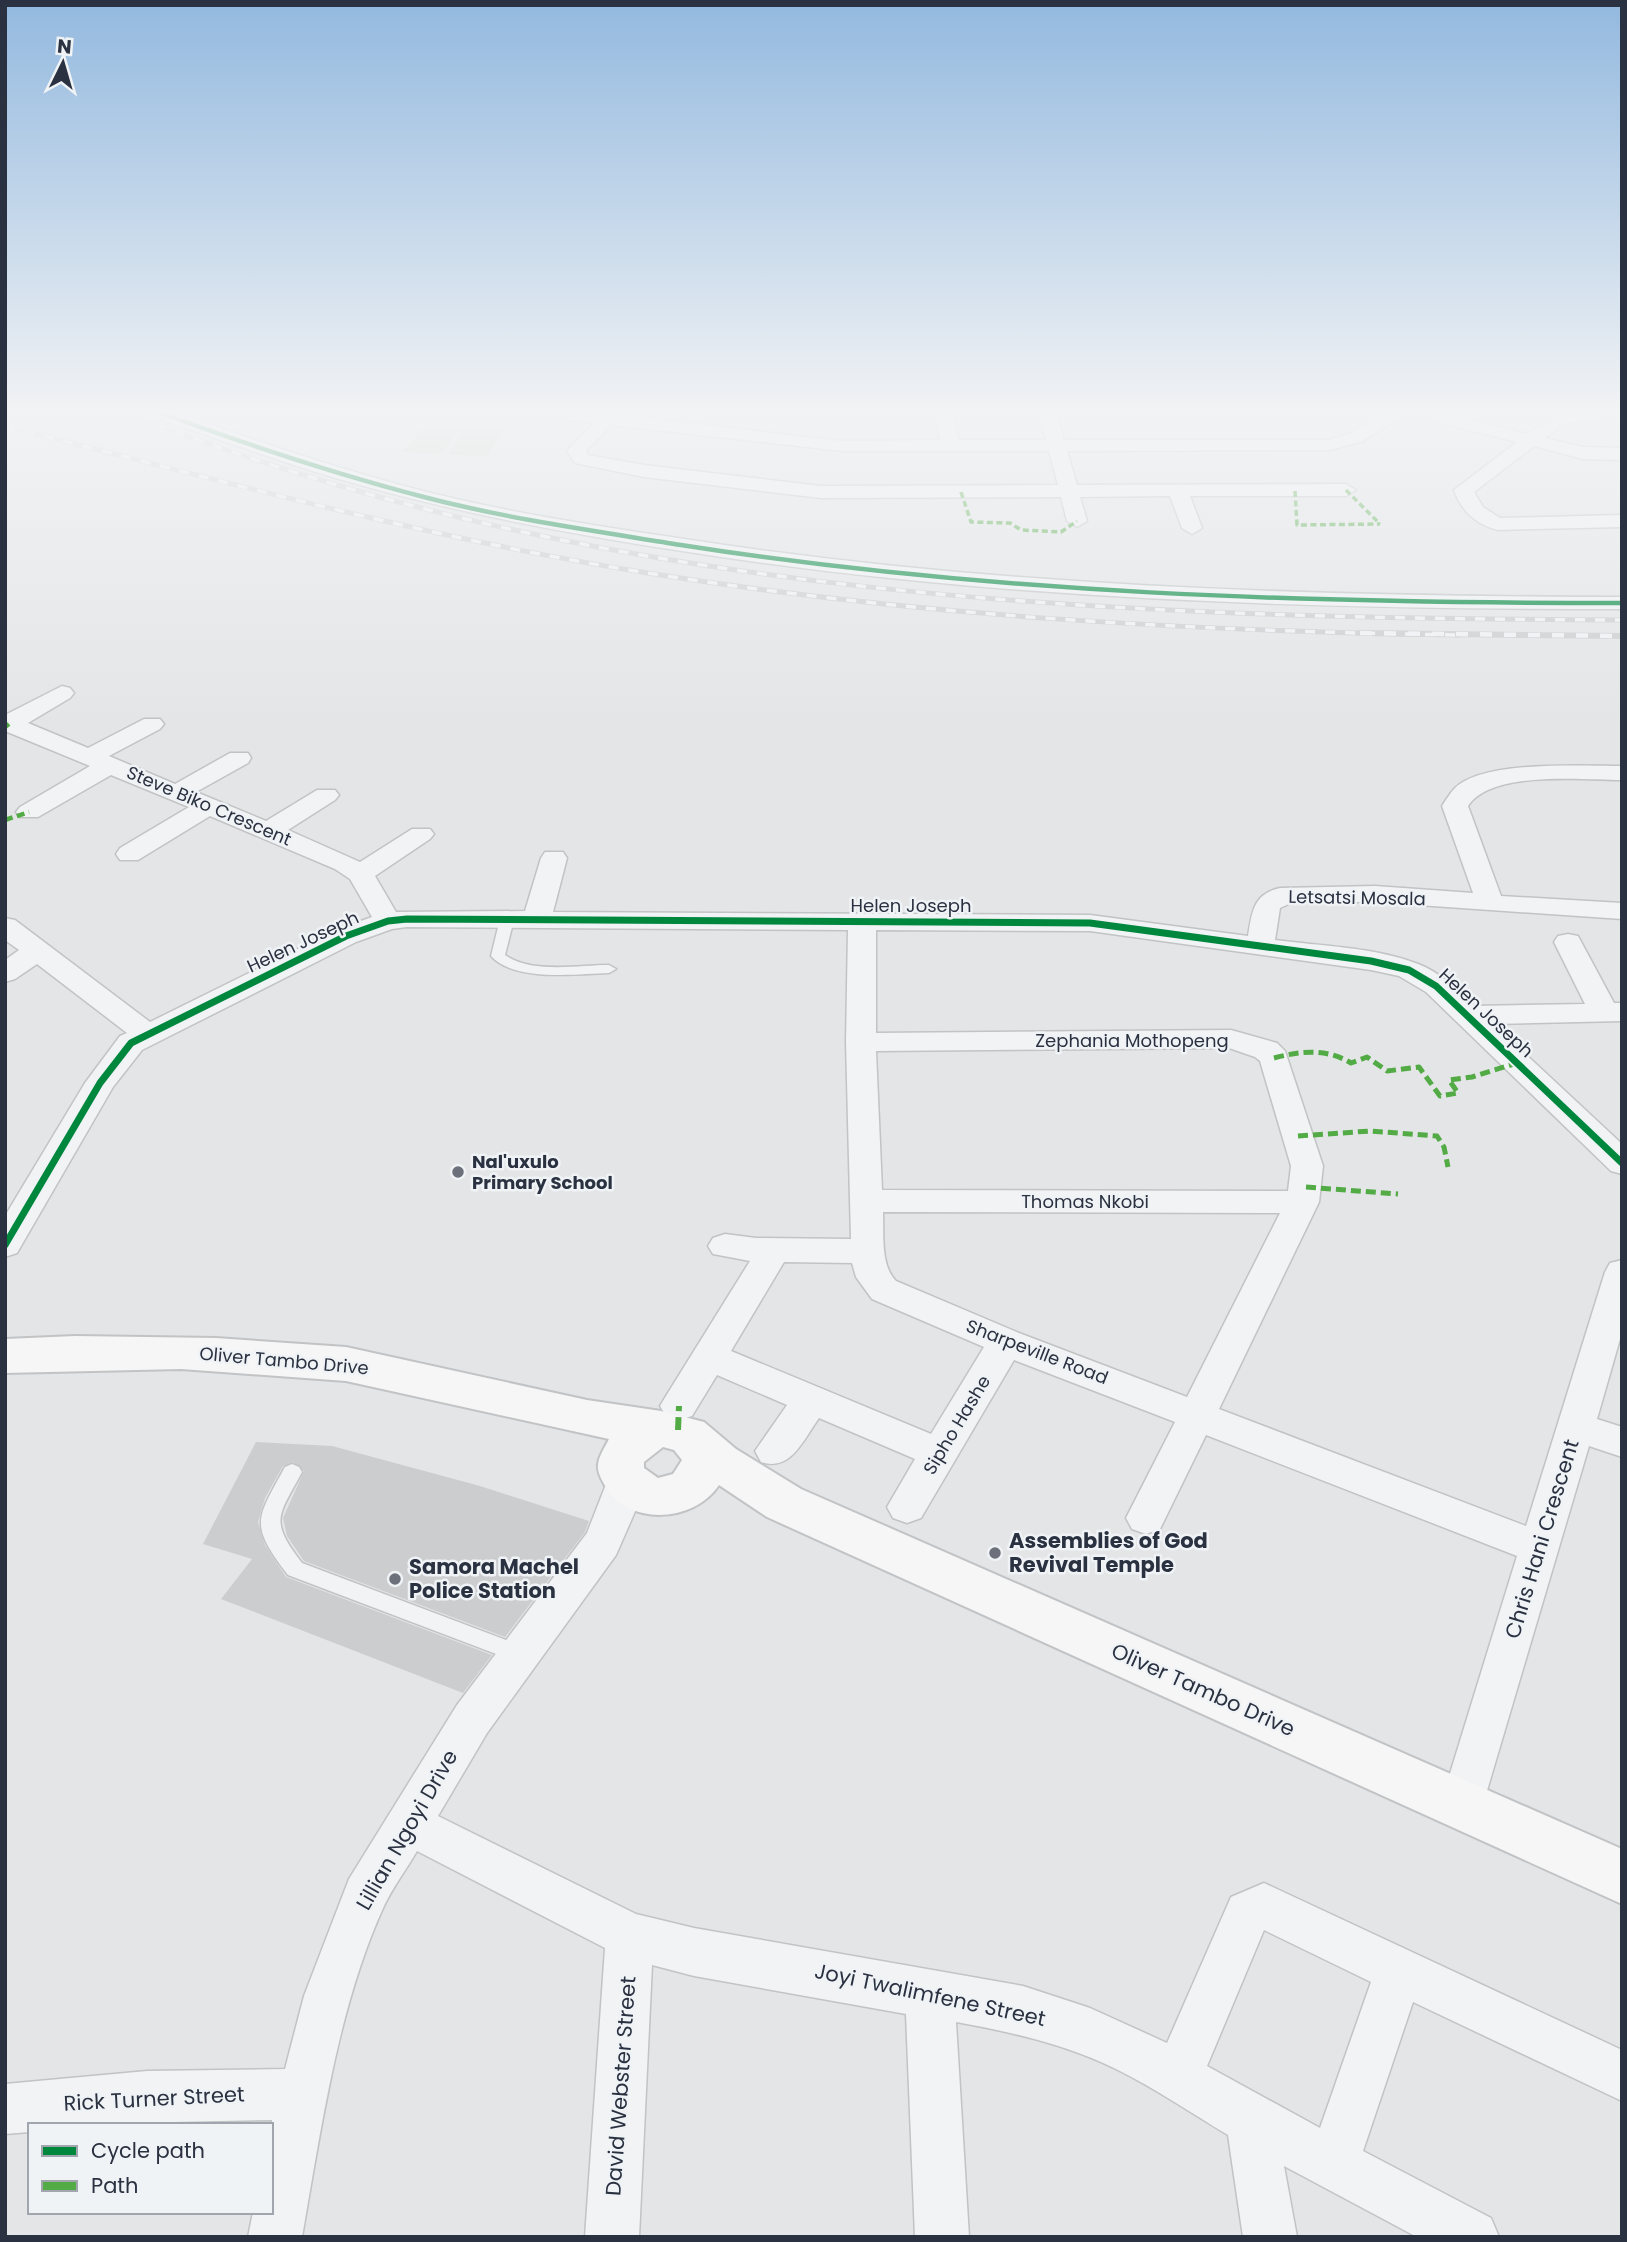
<svg xmlns="http://www.w3.org/2000/svg" width="1627" height="2242" font-family="Poppins,sans-serif">
<style>
.green{fill:#d3dbd3}
.building{fill:#cbcdcf}
.lines{fill:none;stroke-linecap:round;stroke-linejoin:round}
.lane-casing{stroke:#c1c3c5;stroke-width:3}
.street-casing{stroke:#c1c3c5;stroke-width:3}
.secondary-casing{stroke:#c1c3c5;stroke-width:4}
.lane{fill:#f1f3f4;fill-rule:evenodd}
.street{fill:#f1f3f4;fill-rule:evenodd}
.secondary{fill:#f6f6f6;fill-rule:evenodd}
.rail-far1-casing{stroke:#cbcccf;stroke-width:5}
.rail-casing{stroke:#cbcccf;stroke-width:6}
.rail-far1{stroke:#f0f3f6;stroke-width:3.5;stroke-dasharray:10;stroke-linecap:butt}
.rail{stroke:#f0f3f6;stroke-width:4.5;stroke-dasharray:12;stroke-linecap:butt}
.quiet-far3{stroke:#53ab46;stroke-width:3.5;stroke-dasharray:6 3.5;stroke-linecap:butt}
.quiet-far2{stroke:#53ab46;stroke-width:4.5;stroke-dasharray:8 4.5;stroke-linecap:butt}
.quiet-far1{stroke:#53ab46;stroke-width:5;stroke-dasharray:10 5;stroke-linecap:butt}
.quiet{stroke:#53ab46;stroke-width:6;stroke-dasharray:13 6;stroke-linecap:butt}
.cycleway-far1-casing{stroke:#f0f3f6;stroke-width:7}
.cycleway-casing{stroke:#f0f3f6;stroke-width:11}
.cycleway-far1{stroke:#00873e;stroke-width:4.5}
.cycleway{stroke:#00873e;stroke-width:7}
.poi-dot{fill:#6b707a;stroke:#f0f3f6;stroke-width:2.5}
.labels{text-anchor:middle;stroke-width:5;stroke-linejoin:round;paint-order:stroke}
.street-label{font-size:18px;fill:#2a3140;stroke:#f0f3f6}
.poi-label{font-size:18px;font-weight:bold;fill:#2a3140;stroke:#f0f3f6;text-anchor:start}
.near-street-label{font-size:21px;fill:#2a3140;stroke:#f0f3f6}
.near-poi-label{font-size:21px;font-weight:bold;fill:#2a3140;stroke:#f0f3f6;text-anchor:start}
</style>
<rect width="100%" height="100%" fill="#e3e5e7"/>
<g class="green">
<polygon points="425,425 462,427 441,454 403,452"/>
<polygon points="469,425 507,427 486,457 447,454"/>
</g>
<polygon class="building" points="256,1442 332,1446 480,1486 589,1521 585,1532 505,1637 304,1561 287,1536 283,1518 304,1471 293,1462 283,1466 265,1498 258,1522 265,1545 286,1577 492,1655 463,1693 221,1599 252,1559 203,1544"/>
<g class="lines">
<defs>
<g id="lane">
<path d="M507,915L514,919L505,955C532,974 578,965 609,965L616,969L609,973C577,974 514,982 491,956L500,919Z"/>
<path d="M292,1464L299,1467L302,1472C278,1517 269,1520 302,1563L527,1648L530,1654L527,1660L520,1663L288,1575C249,1524 256,1520 285,1467Z"/>
</g>
<g id="street">
<path d="M144,410H170C256,441 343,471 431,493C512,513 596,526 678,538C991,587 1306,596 1622,597V609C1307,609 993,600 682,551C552,531 425,507 300,467C264,455 228,443 192,430C177,425 157,420 144,410Z"/>
<path d="M342,410H402C392,419 352,419 342,410Z"/>
<path d="M519,410H577L842,441L940,440L934,410H952L958,440H1046L1038,410H1056L1064,440H1329L1351,433L1386,410H1432L1528,434C1564,407 1578,410 1622,410V417L1565,423L1545,438L1583,447L1622,448V460L1583,459L1534,446L1474,492L1483,507L1500,518L1622,515V527L1498,530C1477,525 1461,511 1454,490L1517,442L1405,414L1363,441L1330,450L1067,451L1077,485L1346,484L1356,490L1346,496H1190L1202,528L1192,534L1182,528L1170,496L1080,497L1087,521L1077,527L1067,521L1061,497L821,498L644,477L575,463L567,451L594,423L528,415ZM612,425L842,451H1049L1058,485L821,486L644,465L588,455L586,450Z"/>
<path d="M62,686L70,688L74,693L70,698L28,723L88,748L144,719H160L164,724L160,729L109,756L175,784L230,753H248L251,758L248,763L196,792L266,821L317,790H335L339,795L335,800L288,830L360,862L412,829H430L434,834L430,839L375,876L396,912L525,911L541,858L545,852H563L567,858L553,912L1090,915L1248,936C1252,912 1253,894 1280,888L1375,886L1473,893L1442,806C1446,800 1450,793 1455,788C1484,760 1582,766 1622,766V780C1583,780 1491,770 1468,806L1501,896L1622,903V919L1375,902H1293L1280,908L1275,940C1321,946 1374,947 1418,964C1440,972 1457,990 1474,1006L1585,1004L1554,942L1558,936L1568,934L1578,936L1614,1003H1622V1021L1493,1024L1622,1144V1174L1611,1171L1426,992L1399,976L1371,970L1090,931L876,930V1033L1231,1030L1277,1043L1285,1051L1323,1166L1319,1202L1219,1409L1526,1526L1605,1272L1610,1263L1622,1260V1332L1597,1419L1622,1427V1457L1589,1446L1478,1821L1462,1827L1446,1821L1440,1806L1517,1556L1206,1435L1160,1529L1146,1534L1132,1529L1126,1518L1175,1422L1014,1360L921,1518L907,1523L893,1518L887,1507L915,1459L819,1418C803,1440 791,1472 761,1462L755,1451L787,1405L717,1375L692,1416L679,1420L666,1416L660,1406L666,1396L750,1261L713,1254L708,1246L713,1238L725,1234L756,1238L851,1239L846,1042L848,930L407,927L392,929L356,942L142,1050L113,1087L17,1253L5,1257V1216L85,1083L120,1036L127,1033L37,964L15,979L5,982V960L19,950L5,940V918L15,920L150,1022L336,930L372,917L350,879L335,869L210,816L138,860H120L116,854L120,848L189,807L111,775L38,817H20L16,812L20,807L90,766L5,731V715ZM1229,1048L1255,1057L1260,1061L1291,1166L1288,1191L882,1190L876,1051ZM883,1212L1280,1213L1187,1397L1019,1333L896,1281C880,1265 884,1234 883,1212ZM784,1262L852,1263L856,1277L872,1299L984,1347L931,1434L731,1351Z"/>
<path d="M626,1465L640,1469L645,1480L644,1491L616,1555L487,1733L438,1816L636,1914L694,1928L1023,1986L1090,2008L1167,2043L1231,1897L1264,1883L1622,2050V2101L1413,2002L1363,2151L1491,2218L1499,2237H1417L1284,2166L1297,2237H1243L1228,2135C1191,2113 1155,2088 1116,2069C1065,2044 1011,2032 956,2022L969,2237H915L906,2014L694,1976L652,1965L639,2237H585L605,1948L417,1851C406,1870 393,1887 384,1906C338,2006 321,2129 302,2237H248L253,2212H271L272,2120L30,2125V2132L5,2134V2084L147,2071L285,2069L304,1996L349,1879L457,1705L587,1533L612,1469ZM1264,1930L1371,1982L1320,2128L1207,2066Z"/>
</g>
<path id="secondary" d="M75,1336L216,1338L346,1347L587,1400L661,1411L704,1422L736,1449L801,1489L1622,1849V1904L767,1517L719,1485C694,1523 627,1527 604,1484C601,1478 597,1472 598,1464C599,1456 605,1447 609,1439L346,1381L181,1369L5,1373V1339ZM663,1447L674,1450L682,1460L673,1474L658,1478L644,1468V1462Z"/>
</defs>
<use href="#lane" class="lane-casing"/>
<use href="#street" class="street-casing"/>
<use href="#secondary" class="secondary-casing"/>
<use href="#lane" class="lane"/>
<use href="#street" class="street"/>
<use href="#secondary" class="secondary"/>
<defs>
<g id="rail-far1">
<path d="M119,410C595,601 1115,618 1622,620"/>
<path d="M5,426C218,480 431,539 648,573C916,616 1188,631 1460,635"/>
</g>
<polyline id="rail" points="1360,633 1622,636"/>
</defs>
<use href="#rail-far1" class="rail-far1-casing"/>
<use href="#rail" class="rail-casing"/>
<use href="#rail-far1" class="rail-far1"/>
<use href="#rail" class="rail"/>
<g class="quiet-far3">
<polyline points="1346,490 1380,524"/>
<polyline points="1295,491 1297,525 1380,524"/>
<polyline points="961,492 971,522 1010,523 1021,530 1061,532 1077,521"/>
</g>
<g class="quiet-far2">
<polyline points="5,727 9,724"/>
<polyline points="5,820 29,812"/>
</g>
<g class="quiet-far1">
<path d="M1274,1058C1301,1051 1326,1048 1351,1063L1367,1057L1387,1071L1419,1067L1440,1096L1458,1093L1449,1080L1472,1077L1517,1063"/>
<polyline points="1298,1136 1370,1131 1437,1136 1444,1147 1448,1167"/>
<polyline points="1306,1187 1398,1194"/>
</g>
<polyline class="quiet" points="678,1430 679,1406"/>
<defs>
<path id="cycleway-far1" d="M153,410C242,443 332,473 424,497C508,519 595,531 681,545C993,594 1307,603 1622,603"/>
<polyline id="cycleway" points="5,1245 100,1083 131,1043 346,936 388,921 407,919 1090,923 1371,961 1409,970 1436,986 1622,1163"/>
</defs>
<use href="#cycleway-far1" class="cycleway-far1-casing"/>
<use href="#cycleway" class="cycleway-casing"/>
<use href="#cycleway-far1" class="cycleway-far1"/>
<use href="#cycleway" class="cycleway"/>
</g>
<linearGradient id="sky" x2="0" y2="1"><stop stop-color="#93b9df"/><stop offset="0.57" stop-color="#f2f3f4"/><stop offset="1" stop-color="#f2f3f4" stop-opacity="0"/></linearGradient>
<rect width="1627" height="724" fill="url(#sky)"/>
<g class="poi-dot">
<circle cx="458" cy="1172" r="7"/>
<circle cx="995" cy="1553" r="7"/>
<circle cx="395" cy="1579" r="7"/>
</g>
<g class="labels">
<g class="street-label">
<text transform="translate(209 806) rotate(23)" y="6">Steve Biko Crescent</text>
<text transform="translate(1357 898) rotate(1)" y="6">Letsatsi Mosala</text>
<text x="911" y="912">Helen Joseph</text>
<text transform="translate(303 942) rotate(-25)" y="6">Helen Joseph</text>
<text transform="translate(1486 1013) rotate(43)" y="6">Helen Joseph</text>
<text x="1132" y="1047">Zephania Mothopeng</text>
<text x="1085" y="1208">Thomas Nkobi</text>
<text transform="translate(1037 1352) rotate(21)" y="6">Sharpeville Road</text>
<text transform="translate(284 1361) rotate(5)" y="6">Oliver Tambo Drive</text>
<text transform="translate(957 1425) rotate(-59)" y="6">Sipho Hashe</text>
</g>
<g class="poi-label">
<text x="472" y="1168">Nal'uxulo<tspan x="472" dy="21">Primary School</tspan></text>
</g>
<g class="near-street-label">
<text transform="translate(1542 1539) rotate(-73)" y="7">Chris Hani Crescent</text>
<text transform="translate(1203 1690) rotate(24)" y="7">Oliver Tambo Drive</text>
<text transform="translate(407 1830) rotate(-60)" y="7">Lillian Ngoyi Drive</text>
<text transform="translate(930 1995) rotate(12)" y="7">Joyi Twalimfene Street</text>
<text transform="translate(621 2086) rotate(-86)" y="7">David Webster Street</text>
<text transform="translate(154 2099) rotate(-3)" y="7">Rick Turner Street</text>
</g>
<g class="near-poi-label">
<text x="1009" y="1548">Assemblies of God<tspan x="1009" dy="24">Revival Temple</tspan></text>
<text x="409" y="1574">Samora Machel<tspan x="409" dy="24">Police Station</tspan></text>
</g>
</g>
<rect width="1627" height="2242" fill="none" stroke="#2a3140" stroke-width="14"/>
<rect x="28" y="2123" width="245" height="91" fill="#f0f3f6" stroke="#a1a5ad" stroke-width="2"/>
<rect x="42" y="2146" width="35" height="10" fill="#00873e" stroke="#a1a5ad" stroke-width="2"/>
<text x="91" y="2158" font-size="21" fill="#2a3140">Cycle path</text>
<rect x="42" y="2181" width="35" height="10" fill="#53ab46" stroke="#a1a5ad" stroke-width="2"/>
<text x="91" y="2193" font-size="21" fill="#2a3140">Path</text>
<g transform="translate(63 63) rotate(5)" stroke="#f0f3f6" stroke-width="5" paint-order="stroke">
<path d="M0-5L12 26L0 18L-12 26Z" fill="#2a3140"/>
<text y="-10" font-size="19" font-weight="bold" text-anchor="middle" fill="#2a3140">N</text>
</g>
</svg>
